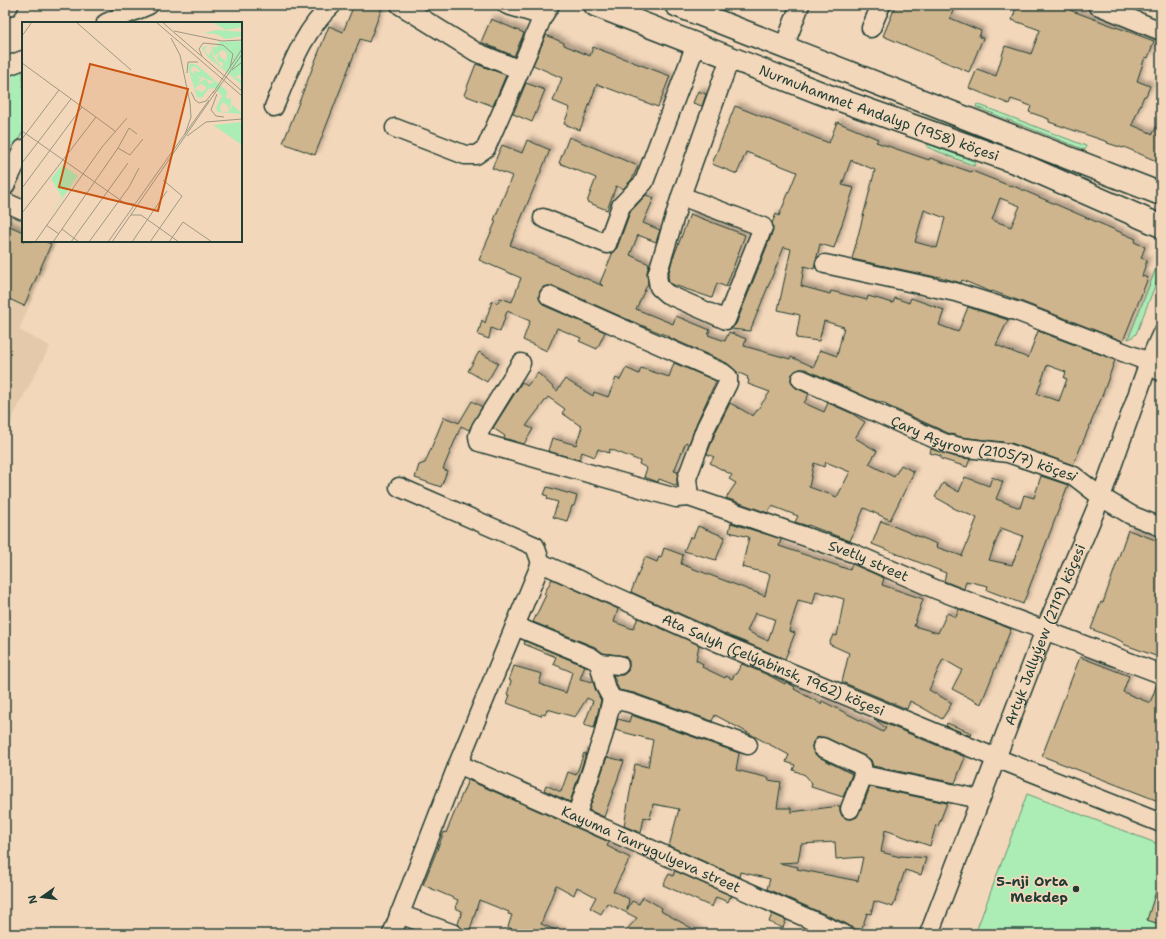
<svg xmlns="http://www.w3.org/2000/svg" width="1166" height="939" font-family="'Shantell Sans',sans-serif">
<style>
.built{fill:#e4caaa}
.green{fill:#acedb6;stroke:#669575}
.building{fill:#ceb58d;stroke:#1f3d34;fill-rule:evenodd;filter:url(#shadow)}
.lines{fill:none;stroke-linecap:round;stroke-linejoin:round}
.minor-casing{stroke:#1f3d34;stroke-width:21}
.major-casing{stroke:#1f3d34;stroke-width:25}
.highway-casing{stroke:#1f3d34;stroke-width:25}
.minor{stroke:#f3d7ba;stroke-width:18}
.major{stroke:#f3d7ba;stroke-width:22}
.highway{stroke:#f3d7ba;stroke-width:22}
.poi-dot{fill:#1f3d34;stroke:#f3d7ba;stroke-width:1.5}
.labels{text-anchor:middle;stroke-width:3.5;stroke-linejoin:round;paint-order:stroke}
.street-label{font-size:14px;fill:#1f3d34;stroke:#f3d7ba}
.poi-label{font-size:14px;font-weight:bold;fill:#1f3d34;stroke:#f3d7ba;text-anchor:end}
.inset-road{fill:none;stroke:#9e9984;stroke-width:1}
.view{fill:#ca5512;fill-opacity:0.15;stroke:#ca5512;stroke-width:2}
.inset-edge{fill:none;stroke:#1f3d34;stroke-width:2}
</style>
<defs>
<filter id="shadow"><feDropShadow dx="3.5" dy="-3.5" stdDeviation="2" flood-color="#0004"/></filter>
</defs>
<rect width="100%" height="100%" fill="#f3d7ba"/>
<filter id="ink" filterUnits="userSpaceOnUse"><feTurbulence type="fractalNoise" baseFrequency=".025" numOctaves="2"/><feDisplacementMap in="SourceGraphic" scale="8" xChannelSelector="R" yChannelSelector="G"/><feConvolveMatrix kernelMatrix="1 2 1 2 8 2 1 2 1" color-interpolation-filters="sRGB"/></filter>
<g filter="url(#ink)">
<polygon class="built" points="5,145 23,154 23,241 56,241 19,330 50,346 5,432"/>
<g class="green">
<polygon points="23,67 23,131 15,147 5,144 5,74"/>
<polygon points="977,104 1086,146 1085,150 976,107"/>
<polygon points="928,144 976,162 974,166 927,147"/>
<polygon points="1158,263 1158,278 1136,334 1131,338 1128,339"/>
<polygon points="1027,794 1161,845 1161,934 975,934"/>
</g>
<g class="building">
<polygon points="354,5 383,5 369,42 360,39 315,155 283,143 329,26 343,32"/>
<polygon points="896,5 939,5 953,11 950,18 981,31 979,37 983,38 969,72 883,36"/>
<polygon points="1017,5 1056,5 1154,41 1148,58 1145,57 1137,81 1150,86 1146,96 1144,96 1132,125 1153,134 1161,116 1161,163 1124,147 1123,148 1107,143 1108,142 1049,122 1049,119 1029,112 1031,106 1011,99 1009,104 969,88 977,69 996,76 1005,46 1031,54 1040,30 1012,20"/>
<polygon points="491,19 524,33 514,56 481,42"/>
<polygon points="546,35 564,43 564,45 590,56 593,47 670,76 658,107 597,84 580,130 564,124 570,108 553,101 562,78 533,65"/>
<polygon points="476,64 506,75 493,106 464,95"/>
<polygon points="526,83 545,90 532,122 513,114"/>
<polygon points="698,91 706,94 702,106 693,103"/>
<path d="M735,106L829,143L837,122L878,139L876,142L929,160L930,158L971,172L972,171L1010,186L1011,185L1136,239L1134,242L1145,247L1141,258L1147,260L1142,276L1148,278L1123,341L1020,301L992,291L991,292L962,280L961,283L936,276V277L852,259L875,170L851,160L842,185L854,188L834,248L820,244L814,269L804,266L801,286L830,294L831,291L867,300L868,296L893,303L895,298L909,303L911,298L944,310L939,325L958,332L968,307L1008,320L996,345L1028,358L1038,331L1115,360L1101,399L1073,465L1011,443L961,437L948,433L886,405L887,404L871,399L805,369H800L795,371L792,374L791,380L793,385L796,388L809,394L804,403L824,412L828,403L851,413L865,422L855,438L877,451L869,464L894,477L901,465L914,472L890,520L864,508L850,541L808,525V526L795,522L798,516L772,506L768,513L726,498L736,483L729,479L732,475L710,463L714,457L707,454L716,431L730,403L753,416L770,392L748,384L749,380L747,379L748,377L737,372L727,363L668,337V336L631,321L553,286H548L543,287L540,291L539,298L541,302L545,306L605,332L597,349L579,341L581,338L557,328L547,351L523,340L530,321L507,311L500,332L491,328L489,339L478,335L482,320L485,323L492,301L498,303L500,298L512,302L521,278L479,260L496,221L494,220L512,176L492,168L502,145L522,153L527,140L550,150L510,245L603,286L600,283L613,252L617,248L630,212L646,195L654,198L643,223L660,230L656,242L638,235L630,255L649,264L647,272L648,283L636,309L673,324L676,316L710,330L708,335L725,341L729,332L746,339L744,346L790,359L791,357L814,367L820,350L837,356L844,327L824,321L819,341L796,338L800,315L778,310L791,249L784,247L750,331L731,329L736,324L773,231L772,223L776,214L779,216L797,172L746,152L737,174L712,164ZM1000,198L1020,206L1011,227L992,220ZM924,210L945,218L937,248L915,242ZM1047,365L1066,372L1064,378L1067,379L1059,401L1037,394ZM826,462L850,472L837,497L809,487L814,463L824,467Z"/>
<polygon points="569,137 638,166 632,179 623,189 616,186 607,210 587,202 596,178 559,163"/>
<polygon points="690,214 745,235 726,287 717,283 712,298 671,284 669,282 668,276 672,261"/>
<polygon points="5,224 23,232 23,241 44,241 51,244 24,306 5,297"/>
<polygon points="479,352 498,363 487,382 468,371"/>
<polygon points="674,363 716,381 697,422 689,444 686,442 674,471 678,472 677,479 677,486 659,479 658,482 644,477 647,468 639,464 640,461 610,449 609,453 598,449 595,457 582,452 579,460 548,451 552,438 576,445 582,427 562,413 565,409 548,397 526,426 533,429 524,444 504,438 505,436 493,428 522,382 527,386 538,373 557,391 565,379 593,396 594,392 608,397 616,378 620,380 626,368 639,374 641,368 669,377"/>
<polygon points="472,401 482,407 469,430 461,426 443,469 447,471 441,487 415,478 419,465 425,463 444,417 459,423"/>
<polygon points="931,449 956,457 970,459 967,467 941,459 941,456 930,453"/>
<path d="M1041,476L1068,485L1023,604L987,590L988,586L966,581L964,589L944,581L946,573L872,544L881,521L937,544L936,547L962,556L977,518L953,508V507L935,497L943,483L959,492L965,477L989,486L992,477L1003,482L996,499L1020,508L1024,495L1034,498ZM1001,528L1023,536L1012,565L989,560Z"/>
<polygon points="547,487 577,496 574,506 572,506 567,521 553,517 558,502 547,499 548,496 544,495"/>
<path d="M731,523L781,539L779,546L850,570L852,564L884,578L882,585L923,599L914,626L938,633L947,613L956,617L959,609L1011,629L981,704L952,689L962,670L943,659L929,690L952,703L942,719L923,708L910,701L907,709L842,682L849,653L829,644L833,635L837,636L844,599L816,591L813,604L798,600L789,631L795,633L785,659L721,632L631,592L645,557L657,562L659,557L661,558L664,548L683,555L681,564L765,596L770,574L742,567L749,537L729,532ZM755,613L775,619L768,641L747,631Z"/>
<polygon points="698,526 725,537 716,560 684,551 690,537 693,538"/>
<polygon points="1128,530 1161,542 1161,589 1157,600 1161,601 1161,658 1123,644 1124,643 1119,640 1091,629 1101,602 1103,603"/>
<polygon points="552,579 618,609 614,622 633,629 638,618 699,645 696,660 703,664 702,667 725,678 726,676 732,679 735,674 736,674 742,664 768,675 785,684 786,682 795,687 794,689 821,704 822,701 883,732 886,728 874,719 965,757 955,783 873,766 871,760 867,757 827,738 822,737 816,738 813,742 812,747 814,753 817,756 852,774 843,797 811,787 812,783 805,775 793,770 795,765 786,762 789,755 715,715 712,721 634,693 619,690 613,675 623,675 628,671 629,666 629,661 625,656 603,653 595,647 533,622 546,595 544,594"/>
<polygon points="525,641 585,666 580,679 593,682 596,691 601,700 594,728 584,725 593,701 587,698 575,717 547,709 545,715 542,714 541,716 507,703 510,695 507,695 511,681 509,680 514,666 542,674 539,684 566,693 572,672 553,664 556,657 524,644"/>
<polygon points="1080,657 1129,676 1123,692 1150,703 1157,684 1161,684 1161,802 1042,756"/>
<path d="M631,715L739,753L736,770L769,778L768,780L781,782L777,808H791V812L840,806V811L842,816L847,819H852L857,817L863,804L865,803H864L870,787L947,803L938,826L936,825L930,846L885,830L881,852L900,857V856L926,858L921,875L905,870L893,907L874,901L871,914L867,913L861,931L851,927L847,924L767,889L770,879L740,872L739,877L669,846L679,809L653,804L650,819L644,817L641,833L624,826L635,764L648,767L653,740L615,730L618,719L629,722ZM835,842L836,859L863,857L858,881L797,869L798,867L779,863L798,862L801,844Z"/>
<polygon points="947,723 972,733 971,736 946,726"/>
<polygon points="584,753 586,754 570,802 544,790 546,785 561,792 568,772 576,775"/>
<polygon points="607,757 624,761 604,817 589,810"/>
<polygon points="468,780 609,842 607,846 630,858 613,891 629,899 627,910 632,901 639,904 643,897 662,908 661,911 702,934 623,934 637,918 607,903 601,914 590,908 596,897 577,887 574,895 556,885 541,924 565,934 513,934 514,930 508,927 512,915 508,914 509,912 479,900 470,930 467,929 466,934 464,934 462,928 458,924 462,911 455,908 458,900 423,885 444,832 446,833"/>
<polygon points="675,871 732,896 731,898 730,897 728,902 716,897 712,907 663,885 669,874 673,876"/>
<polygon points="1159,882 1161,883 1161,917 1159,924 1147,920"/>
<polygon points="772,914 786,920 783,928 769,922"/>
</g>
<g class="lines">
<defs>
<g id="minor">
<polyline points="400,5 476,52 520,70 543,16"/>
<polyline points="507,5 543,16 550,5"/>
<polyline points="1097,5 1161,31"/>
<polyline points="106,23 149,5"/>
<polyline points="871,28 881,5"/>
<polyline points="784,47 800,5"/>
<polyline points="5,67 23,60"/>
<path d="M274,107C290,70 302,32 332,5"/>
<polyline points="395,128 465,155 476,155 486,148 520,70"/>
<polyline points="5,186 23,149"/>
<polyline points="681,196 763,227 726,320 667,294 659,287 657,275 681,196 730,58"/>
<polyline points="5,202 23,210"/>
<polyline points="543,218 607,244 621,206 644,182 696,44"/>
<polyline points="825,264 955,292 1016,311 1149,362 1161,372"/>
<path id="s1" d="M549,296L723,373L728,377V383L706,427L687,478L689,497L853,553L935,589L1161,674"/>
<polyline points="521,363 481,428 478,436 479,442 676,498 689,497"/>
<path id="s2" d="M801,379L944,443L959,447L1008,453L1074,476L1101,497L1131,515L1161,527"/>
<path id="s3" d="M399,487L535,546L541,563L717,642L996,758L1161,823"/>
<polyline points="515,626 591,657 599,663 605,686 612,699 603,736 576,817"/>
<polyline points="599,663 619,665"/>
<polyline points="612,699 630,703 748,745"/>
<polyline points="822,747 862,766 863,775"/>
<path id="s4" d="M458,764L843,934"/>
<polyline points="850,809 863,775 980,799"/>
<polyline points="399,914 454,934"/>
<polyline points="392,934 458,764 541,563"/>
<path id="s5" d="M929,934L1045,630L1101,497L1149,362L1161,335"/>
</g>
<g id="major">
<path id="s6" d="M595,5L826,95L1020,164L1161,226"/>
<polyline points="676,5 1161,194"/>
</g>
<polyline id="highway" points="5,6 7,5"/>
</defs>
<use href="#minor" class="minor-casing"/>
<use href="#major" class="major-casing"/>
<use href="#highway" class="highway-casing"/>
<use href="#minor" class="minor"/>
<use href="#major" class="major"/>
<use href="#highway" class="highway"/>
</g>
</g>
<circle class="poi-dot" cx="1076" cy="889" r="4"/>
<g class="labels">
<g class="street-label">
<text dy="5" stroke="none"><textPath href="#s6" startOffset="304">Nurmuhammet Andalyp (1958) köçesi</textPath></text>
<text dy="5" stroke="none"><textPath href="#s2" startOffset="197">Çary Aşyrow (2105/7) köçesi</textPath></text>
<text dy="5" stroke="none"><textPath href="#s1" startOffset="516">Svetly street</textPath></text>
<text dy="5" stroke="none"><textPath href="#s5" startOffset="321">Artyk Jallyýew (2119) köçesi</textPath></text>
<text dy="5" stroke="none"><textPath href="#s3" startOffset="420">Ata Salyh (Çelýabinsk, 1962) köçesi</textPath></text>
<text dy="5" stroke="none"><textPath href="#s4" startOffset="211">Kayuma Tanrygulyeva street</textPath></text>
</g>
<g class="poi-label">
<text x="1068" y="886">5-nji Orta<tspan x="1068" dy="16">Mekdep</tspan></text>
</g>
</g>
<g transform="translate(22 22)">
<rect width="220" height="220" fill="#f3d7ba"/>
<path d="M190,0H220V5L204,8ZM195,8L220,10V14L204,17L194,12L182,11ZM220,19V57L219,53L213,54L220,59V63L186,35L180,27L181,25L183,24H185L182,28L187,34L189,27L193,38L201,46V40H196L195,35L198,31V35L204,39L205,31L200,28L193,34L189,25H195L196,20ZM168,41L175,43L205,69L204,76L209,77V83L205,89L206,84L201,80L198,85L199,90H206L211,83L220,92L196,90L194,86L200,74L193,66L186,67L180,76L175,75L166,46ZM173,44L179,50L171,49L173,53L193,60L187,62L184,57L178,60L175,64L180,62L185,66L180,70L173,67L179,57L169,50V46ZM220,100V123L191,103H192ZM40,143L56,154L29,192L40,175L29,157Z" fill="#acedb6" fill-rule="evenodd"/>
<path class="inset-road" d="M54,0L109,48M134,0L220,74M140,0L220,69M152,9L200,19L220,18M0,14L10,0M149,16L158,33L168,81L169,95L163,112M180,34L177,27L181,21L201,23L211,32L208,46M0,41L93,109M210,48L220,40M165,51L166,40H176M169,70L173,78L177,81L184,79L192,69M191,71L220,27M195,72L189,88L194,94L202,95M0,109L104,182H112M165,114L184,100L220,97M0,117L37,68M96,126L107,106L115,112M0,141L49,77M0,166L60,85M0,191L74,95M109,193H119L157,220M24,203L37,212M40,207L57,220M13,220L80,125L105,96M31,220L96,126L108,133L121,117M49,220L106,141M67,220L107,165L117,146M86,220L187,78M90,220L220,32M110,220L145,169M128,220L160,174L141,158M147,220L161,200L190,220"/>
<path class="view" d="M68,42L166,67L136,189L37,165Z"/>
<rect width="220" height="220" class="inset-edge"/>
</g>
<rect width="1166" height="939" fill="none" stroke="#f3d7ba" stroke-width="20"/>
<rect x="10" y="10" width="1146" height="919" fill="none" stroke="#1f3d34" stroke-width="1.5" filter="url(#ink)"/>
<g transform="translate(42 897) rotate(256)" stroke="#f3d7ba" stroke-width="3" paint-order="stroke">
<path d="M0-3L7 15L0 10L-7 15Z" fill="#1f3d34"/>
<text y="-6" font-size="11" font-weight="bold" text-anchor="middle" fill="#1f3d34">N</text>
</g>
</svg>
